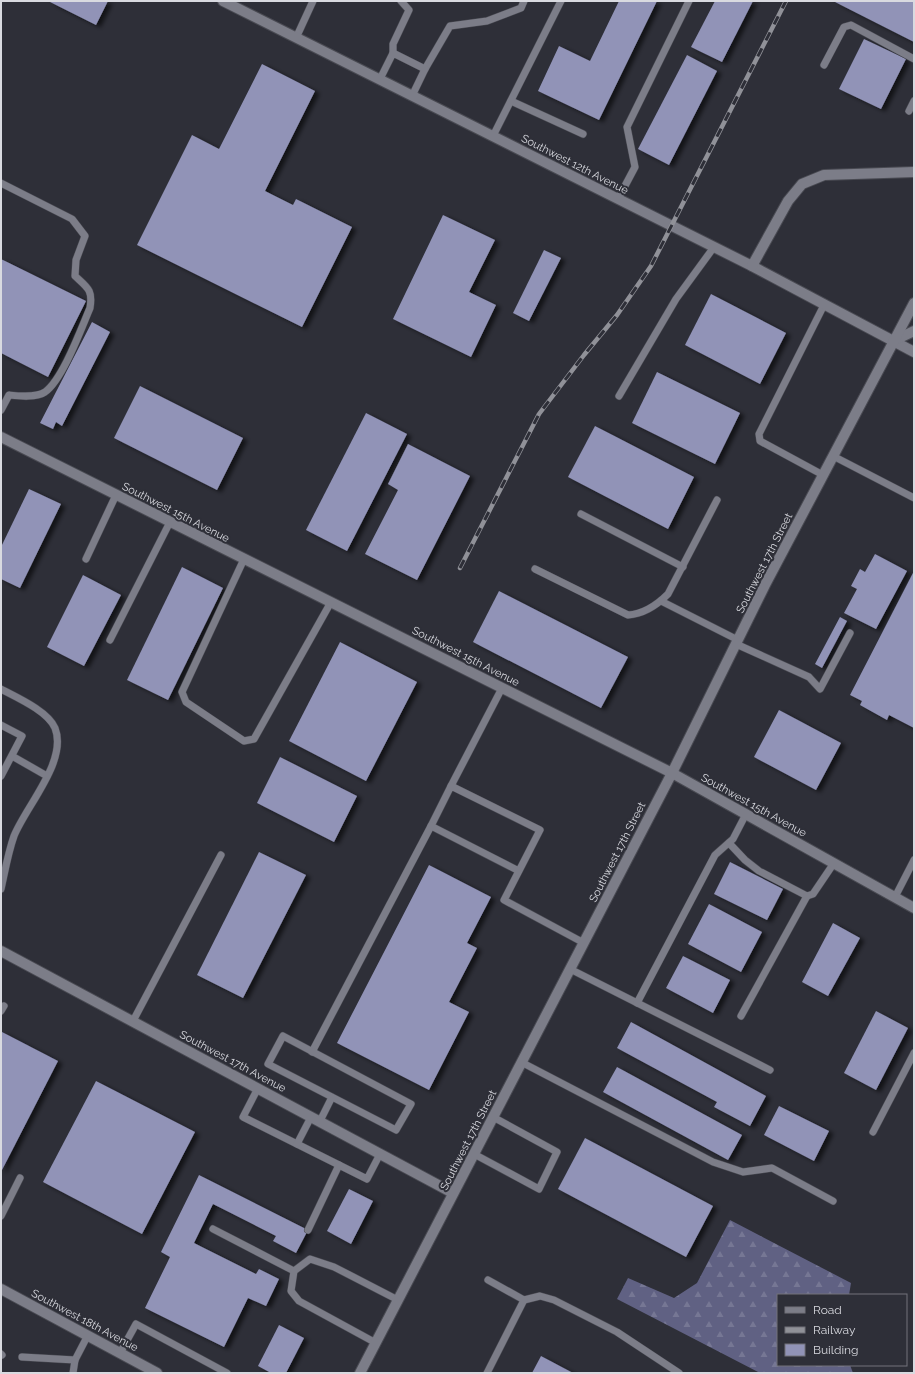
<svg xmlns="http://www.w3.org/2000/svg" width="915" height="1374" font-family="Raleway,sans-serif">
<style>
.forest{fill:url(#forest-firs)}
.building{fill:#9193b7;filter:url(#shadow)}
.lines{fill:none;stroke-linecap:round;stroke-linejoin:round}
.lane-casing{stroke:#494a52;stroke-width:8}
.street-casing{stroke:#494a52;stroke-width:12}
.secondary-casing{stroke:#494a52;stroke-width:12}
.lane{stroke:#7c7d88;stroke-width:7}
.street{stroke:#7c7d88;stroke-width:10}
.secondary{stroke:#7c7d88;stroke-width:10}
.rail-casing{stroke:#909198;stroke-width:4.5}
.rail{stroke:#2e2f38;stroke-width:3;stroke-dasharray:9;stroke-linecap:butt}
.labels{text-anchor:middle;stroke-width:4;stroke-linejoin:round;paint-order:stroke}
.street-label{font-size:11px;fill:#d9dae0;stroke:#2e2f38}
</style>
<defs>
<pattern id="forest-firs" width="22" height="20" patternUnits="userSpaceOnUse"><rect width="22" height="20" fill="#606183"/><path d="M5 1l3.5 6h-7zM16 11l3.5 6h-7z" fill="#767794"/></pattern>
<filter id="shadow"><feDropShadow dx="4.5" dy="2.5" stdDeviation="2" flood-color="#0009"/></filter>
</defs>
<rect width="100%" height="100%" fill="#2e2f38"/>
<polygon class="forest" points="730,1220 851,1283 849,1295 778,1295 778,1365 850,1365 853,1373 760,1373 617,1299 628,1278 674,1298 697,1283"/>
<g class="building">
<polygon points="48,1 108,1 96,25"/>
<polygon points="619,1 657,1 599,120 538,91 559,46 590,61"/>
<polygon points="715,1 753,1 722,62 691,47"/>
<polygon points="833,1 914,1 914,42"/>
<polygon points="864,39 906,59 881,109 839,89"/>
<polygon points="687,55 717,71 669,165 638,149"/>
<polygon points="262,64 315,91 265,191 293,205 296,199 352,227 302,327 137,245 192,135 219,149"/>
<polygon points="443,215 495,240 469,292 496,305 471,357 393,319"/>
<polygon points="544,250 561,258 529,321 513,313"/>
<polygon points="1,259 86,301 48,377 1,353"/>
<polygon points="711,294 786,333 760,384 685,345"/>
<polygon points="92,322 110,332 62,426 56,422 53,429 40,423"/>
<polygon points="657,372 740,413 715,464 632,423"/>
<polygon points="140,386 243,438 217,490 114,438"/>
<polygon points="366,413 407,434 347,551 306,530"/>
<polygon points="595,426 694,477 668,529 568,477"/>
<polygon points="408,444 470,476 417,580 365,554 398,490 388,484"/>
<polygon points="29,489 61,504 20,588 1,579 1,547"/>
<polygon points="875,554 907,571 876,629 844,613 857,589 851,586 860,569 865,572"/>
<polygon points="182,567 223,588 168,700 127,680"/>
<polygon points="914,571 914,728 889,715 887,720 860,705 862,701 850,695"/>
<polygon points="83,575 121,595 84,666 47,647"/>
<polygon points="499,591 628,657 601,708 473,642"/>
<polygon points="840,617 847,621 822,668 815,664"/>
<polygon points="340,642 417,682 366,781 289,741"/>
<polygon points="779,710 841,743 816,790 754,757"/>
<polygon points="280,757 357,796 334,842 257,803"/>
<polygon points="259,852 306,875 243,998 197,975"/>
<polygon points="730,862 783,889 767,920 714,894"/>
<polygon points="429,865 491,897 467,943 477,948 449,1002 469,1012 429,1090 337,1043"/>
<polygon points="709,904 762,932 741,972 688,944"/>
<polygon points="833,923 860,938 828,996 802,982"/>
<polygon points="683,956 730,980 713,1013 666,988"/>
<polygon points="876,1011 908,1028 876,1090 844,1073"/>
<polygon points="631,1022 766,1096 750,1126 714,1107 717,1102 617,1048"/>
<polygon points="2,1032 58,1061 1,1172 1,1033"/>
<polygon points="617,1067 742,1135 728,1160 603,1092"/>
<polygon points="96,1081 195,1132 142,1234 43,1182"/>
<polygon points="779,1106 829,1131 814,1161 764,1135"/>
<polygon points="585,1138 713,1206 686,1257 558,1189"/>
<polygon points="199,1175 308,1230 296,1253 273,1241 276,1236 213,1204 194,1243 256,1274 259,1269 279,1279 266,1306 248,1298 224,1347 145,1308 170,1257 161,1252"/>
<polygon points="349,1189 373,1201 351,1244 327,1231"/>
<polygon points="279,1325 304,1338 286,1373 271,1373 258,1366"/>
<polygon points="541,1356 573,1373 532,1373"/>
</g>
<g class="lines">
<defs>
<g id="lane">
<polyline points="296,38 313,1"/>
<polyline points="393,53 393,44 409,10 401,1"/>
<polyline points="824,65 844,27 851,25 914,59"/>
<polyline points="425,69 450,26 487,21 521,8 524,1"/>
<polyline points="380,79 393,53 425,69 412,96"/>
<polyline points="511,101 583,134"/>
<polyline points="909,111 914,101"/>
<polyline points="493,136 561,1"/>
<path d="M1,183L72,219L85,236L76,260L75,276C88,288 93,290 90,308C81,329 63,379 45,392C36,398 19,396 9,395L1,410"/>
<polyline points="618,199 635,167 627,127 689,1"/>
<polyline points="619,396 676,299 714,247"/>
<polyline points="833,456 914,498"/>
<polyline points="823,475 760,441 759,434 824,305"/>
<polyline points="581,514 683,567"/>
<polyline points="86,559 116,495"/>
<polyline points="244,559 182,692 186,702 244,741 254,739 331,602"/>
<path d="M535,569L628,615C643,614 657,605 668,594L717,500"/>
<polyline points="661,601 738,640"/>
<polyline points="110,640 170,522"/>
<polyline points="736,644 809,677 820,689 850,633"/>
<path d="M1,689C16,697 48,711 55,728C68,761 26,806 14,836C8,853 5,871 1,889"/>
<polyline points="1,725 22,736 1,776"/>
<polyline points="12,756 47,776"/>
<polyline points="451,786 502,688"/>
<polyline points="729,843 745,860 759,871 807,896 813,894 834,863"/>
<polyline points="519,871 431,826 451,786 540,830 504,900 584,943"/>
<polyline points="895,897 914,860"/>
<polyline points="570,969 770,1070"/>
<polyline points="637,1003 715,855 733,839 746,814"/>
<polyline points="1,1011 4,1006"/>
<polyline points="741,1016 807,896"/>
<polyline points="133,1021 221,855"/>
<polyline points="312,1052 431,826"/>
<polyline points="521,1062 713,1162 743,1172 772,1168 833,1201"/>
<polyline points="258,1088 243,1117 367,1179 380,1154"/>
<polyline points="320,1121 332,1097 396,1130 411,1104 283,1036 268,1064 332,1097"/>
<polyline points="873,1132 914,1053"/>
<polyline points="297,1144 311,1117"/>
<polyline points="474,1154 539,1189 557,1152 493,1117"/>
<polyline points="1,1216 20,1178"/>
<polyline points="213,1229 294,1271"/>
<polyline points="308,1230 339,1165"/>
<polyline points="524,1300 540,1296 554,1300 617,1332 679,1373"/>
<polyline points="376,1343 299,1301 291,1291 294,1271 310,1259 334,1267 398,1300"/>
<polyline points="120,1353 136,1324 227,1373"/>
<polyline points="1,1354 2,1355"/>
<polyline points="22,1357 75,1360"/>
<polyline points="73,1373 75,1360 88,1335"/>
<polyline points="487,1373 524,1300 488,1280"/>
</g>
<g id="street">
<polyline points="223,1 752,266 914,352"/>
<polyline points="752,266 788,201 802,184 824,175 914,172"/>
<polyline points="893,341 914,331"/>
<polyline points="1,437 672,773 914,908"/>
<polyline points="1,951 453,1193"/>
<polyline points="1,1289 157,1373"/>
</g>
<polyline id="secondary" points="360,1373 672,773 765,585 914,303"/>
</defs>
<use href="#lane" class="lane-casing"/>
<use href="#street" class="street-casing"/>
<use href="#secondary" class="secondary-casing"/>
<use href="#lane" class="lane"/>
<use href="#street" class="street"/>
<use href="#secondary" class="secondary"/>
<defs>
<polyline id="rail" points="460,568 539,414 584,355 617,315 651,266 786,1"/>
</defs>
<use href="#rail" class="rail-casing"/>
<use href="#rail" class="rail"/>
</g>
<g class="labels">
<g class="street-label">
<text transform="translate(575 164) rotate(27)" y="4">Southwest 12th Avenue</text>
<text transform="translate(176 512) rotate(27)" y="4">Southwest 15th Avenue</text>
<text transform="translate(764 563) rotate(-63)" y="4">Southwest 17th Street</text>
<text transform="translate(466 656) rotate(27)" y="4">Southwest 15th Avenue</text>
<text transform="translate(754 805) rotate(29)" y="4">Southwest 15th Avenue</text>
<text transform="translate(617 852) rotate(-63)" y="4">Southwest 17th Street</text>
<text transform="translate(233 1061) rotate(28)" y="4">Southwest 17th Avenue</text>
<text transform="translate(468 1140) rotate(-63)" y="4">Southwest 17th Street</text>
<text transform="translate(85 1320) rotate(28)" y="4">Southwest 18th Avenue</text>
</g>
</g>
<rect width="915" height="1374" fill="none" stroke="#d9dae0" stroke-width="4"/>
<rect x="777" y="1294" width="130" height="72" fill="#2e2f38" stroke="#72737b"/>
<rect x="785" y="1307" width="20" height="6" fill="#7c7d88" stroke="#72737b"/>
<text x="813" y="1314" font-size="12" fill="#d9dae0">Road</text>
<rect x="785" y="1327" width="20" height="6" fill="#909198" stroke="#72737b"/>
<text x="813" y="1334" font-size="12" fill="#d9dae0">Railway</text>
<rect x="785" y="1344" width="20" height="12" fill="#9193b7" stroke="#72737b"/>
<text x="813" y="1354" font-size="12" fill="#d9dae0">Building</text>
</svg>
